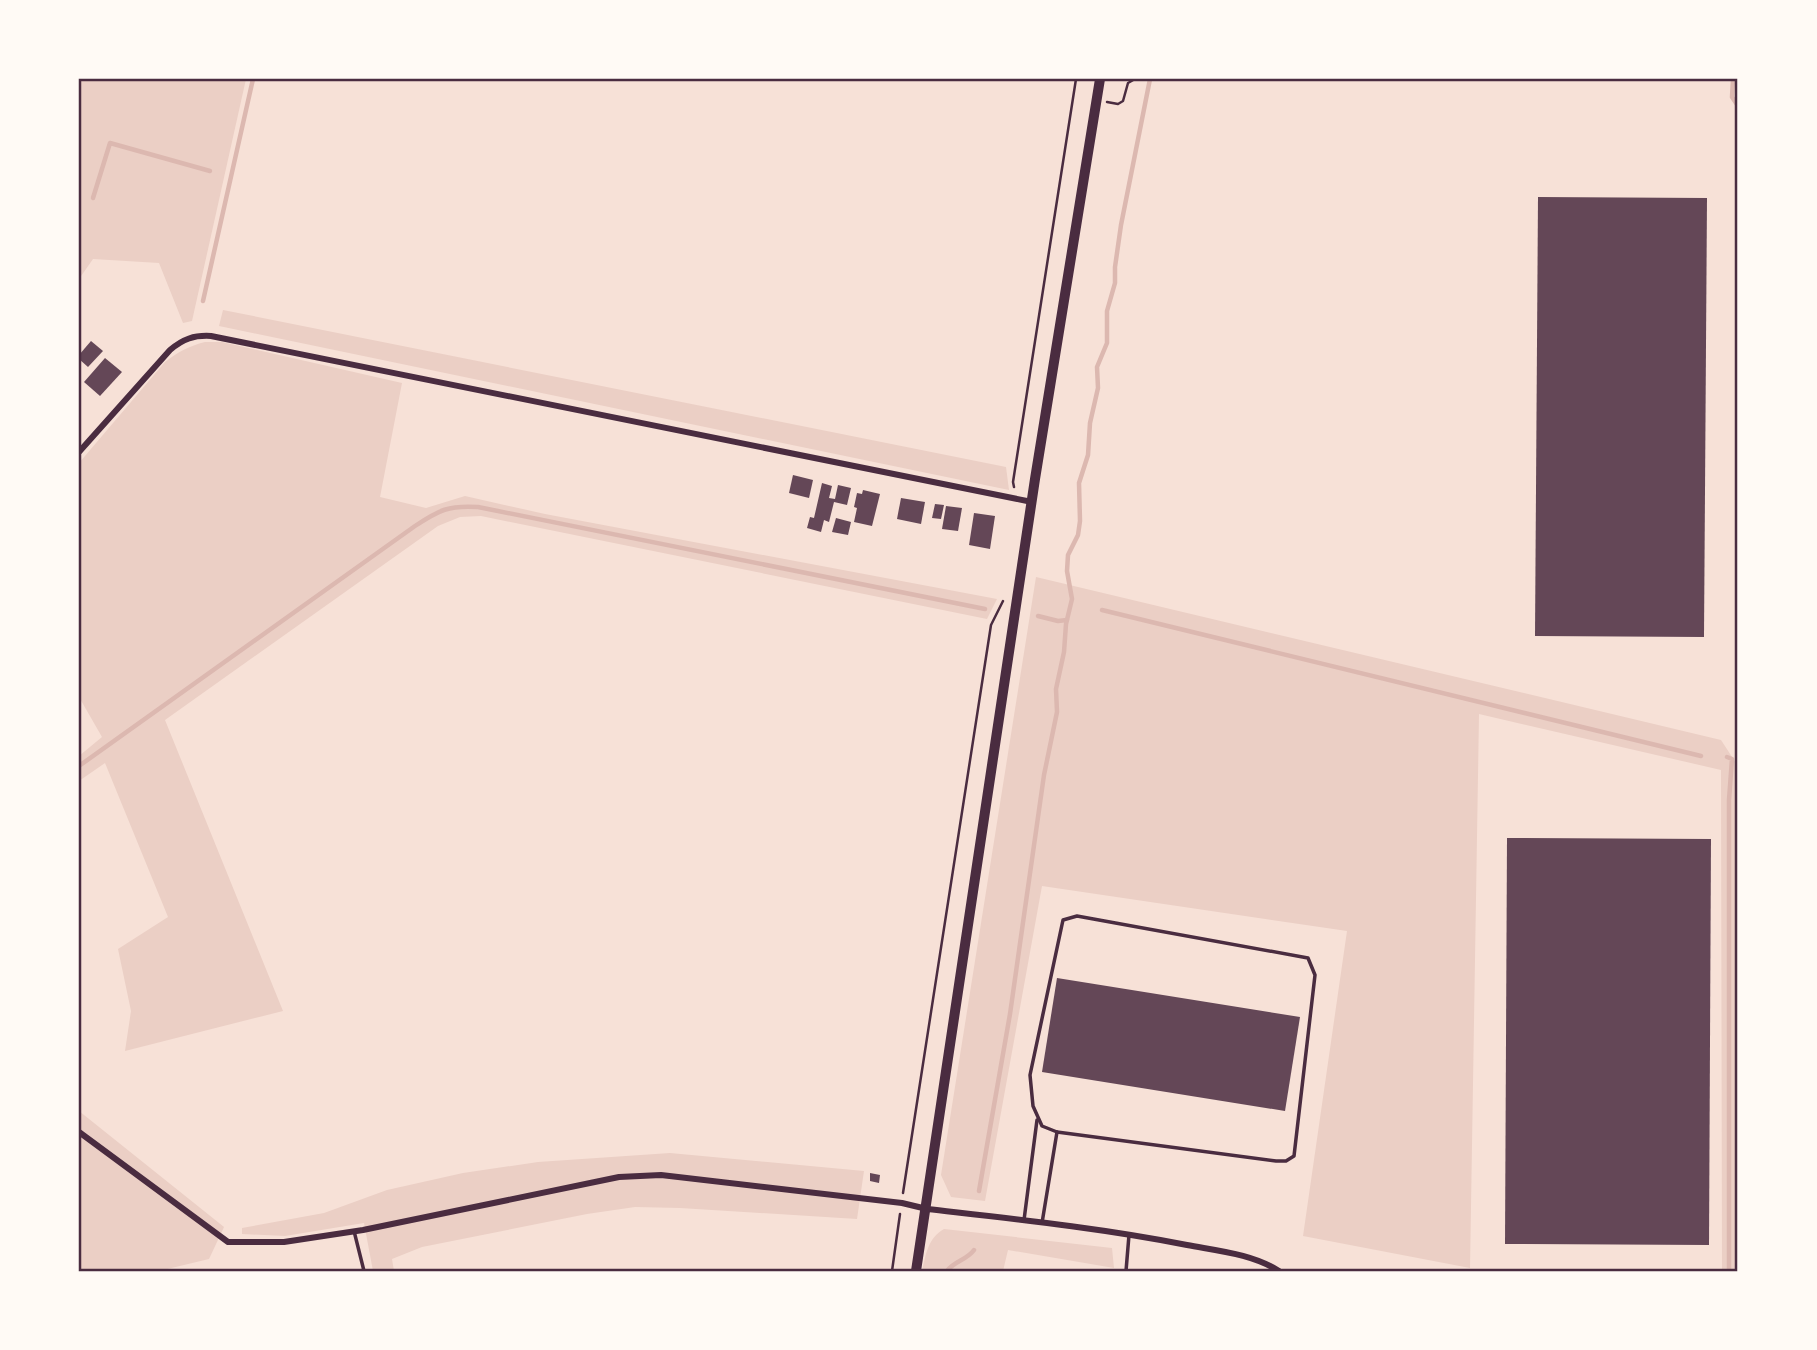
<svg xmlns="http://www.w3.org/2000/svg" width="1817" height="1350" font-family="'Archivo Narrow',sans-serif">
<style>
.green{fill:#ebcfc5}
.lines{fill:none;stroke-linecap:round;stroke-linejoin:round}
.stream{stroke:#dcb8b0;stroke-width:4.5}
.building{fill:#644757}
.path{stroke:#4a2c40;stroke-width:2.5}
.service{stroke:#4a2c40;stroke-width:3.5}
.minor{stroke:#4a2c40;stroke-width:6}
.secondary{stroke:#4a2c40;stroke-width:10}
.neatline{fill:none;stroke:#4a2c40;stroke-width:2.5}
</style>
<rect width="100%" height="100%" fill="#f7e1d7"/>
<g class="green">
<polygon points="79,79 246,79 192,321 183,323 159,263 93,259 79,279"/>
<polygon points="223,310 1006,467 1009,490 219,326"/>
<path d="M205,342H222L402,383L380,497L426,508L465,496L545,514L997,599L987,619L481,516L460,517L438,526L165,720L283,1011L125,1051L131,1011L118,949L168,917L105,763L79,781V756L102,737L79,697V463L165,362C178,352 189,346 205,342Z"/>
<polygon points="1036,577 1721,740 1738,766 1738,1271 1722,1271 1721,770 1479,714 1470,1268 1303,1236 1347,931 1042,886 985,1201 951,1197 941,1175"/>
<polygon points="79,1111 224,1227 209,1259 159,1271 79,1271"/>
<polygon points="670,1153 864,1171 857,1219 680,1208 635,1207 587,1214 422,1247 392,1259 394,1271 373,1271 364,1223 285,1236 242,1234 242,1228 324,1213 387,1190 463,1173 538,1162"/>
<path d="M944,1229L1112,1248L1114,1268L1008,1250L1003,1271H922C926,1254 928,1238 944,1229Z"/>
</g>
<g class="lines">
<g class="stream">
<polyline points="1733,79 1732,97 1738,106"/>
<polyline points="93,198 110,143 210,171"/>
<polyline points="203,301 253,79"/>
<polyline points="1102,610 1701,756"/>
<polyline points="1038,616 1058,621 1067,620"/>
<polyline points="1727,757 1732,759 1729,800 1729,1271"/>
<path d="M79,766L415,526C439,510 449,505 478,507L985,609"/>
<polyline points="979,1191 1010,1014 1044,775 1057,712 1056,689 1064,652 1066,624 1072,599 1067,571 1068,555 1078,535 1080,521 1079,483 1088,455 1090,423 1098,388 1097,367 1107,343 1107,311 1115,283 1115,267 1121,225 1150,79"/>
<path d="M947,1271C954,1261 967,1260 974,1250"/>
</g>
</g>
<g class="building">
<polygon points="1538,197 1707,198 1704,637 1535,636"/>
<polygon points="91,341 103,351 88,367 79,359 79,355"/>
<polygon points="105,358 122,372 100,396 84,382"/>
<polygon points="793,475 813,480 809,498 789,493"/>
<polygon points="822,483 832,486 829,498 835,499 838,485 851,488 847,505 834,502 829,522 824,520 821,532 807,528 810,517 814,518"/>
<polygon points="863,490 880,494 872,526 854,522 857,508 854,507 857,493 862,494"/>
<polygon points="901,498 925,502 921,524 897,519"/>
<polygon points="935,504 944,505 941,519 932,518"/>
<polygon points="946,506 962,508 958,531 942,529"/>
<polygon points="974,513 995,516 990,549 969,545"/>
<polygon points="836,518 851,522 848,535 832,532"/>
<polygon points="1507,838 1711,839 1709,1245 1505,1244"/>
<polygon points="1057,978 1300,1017 1285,1111 1042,1072"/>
<polygon points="870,1173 880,1175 879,1183 870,1181"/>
</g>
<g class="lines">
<g class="path">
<polyline points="1107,102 1118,104 1123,101 1128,83 1135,79"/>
<polyline points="1014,487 1013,482 1076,79"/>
<polyline points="903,1193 991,625 1003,601"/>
<polyline points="892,1271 900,1214"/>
</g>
<g class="service">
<polygon points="1077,916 1308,958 1315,975 1294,1156 1286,1161 1276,1161 1057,1132 1042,1126 1033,1106 1030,1075 1063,920"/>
<polyline points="1024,1220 1037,1120"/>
<polyline points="1042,1223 1057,1132"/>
<polyline points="354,1231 364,1271"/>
<polyline points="1126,1271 1129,1235"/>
</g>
<g class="minor">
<path d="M79,452L170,350C183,339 194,335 211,336L1032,502"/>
<path d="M79,1132L228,1242H284L363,1230L619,1177L661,1175L902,1203L927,1209C1014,1219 1101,1228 1187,1245C1219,1251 1252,1254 1279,1271"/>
</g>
<polyline class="secondary" points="916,1271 1035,479 1100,79"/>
</g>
<rect width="1817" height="1350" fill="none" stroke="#fffaf5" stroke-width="161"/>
<rect x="80" y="80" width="1656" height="1190" class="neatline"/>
</svg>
